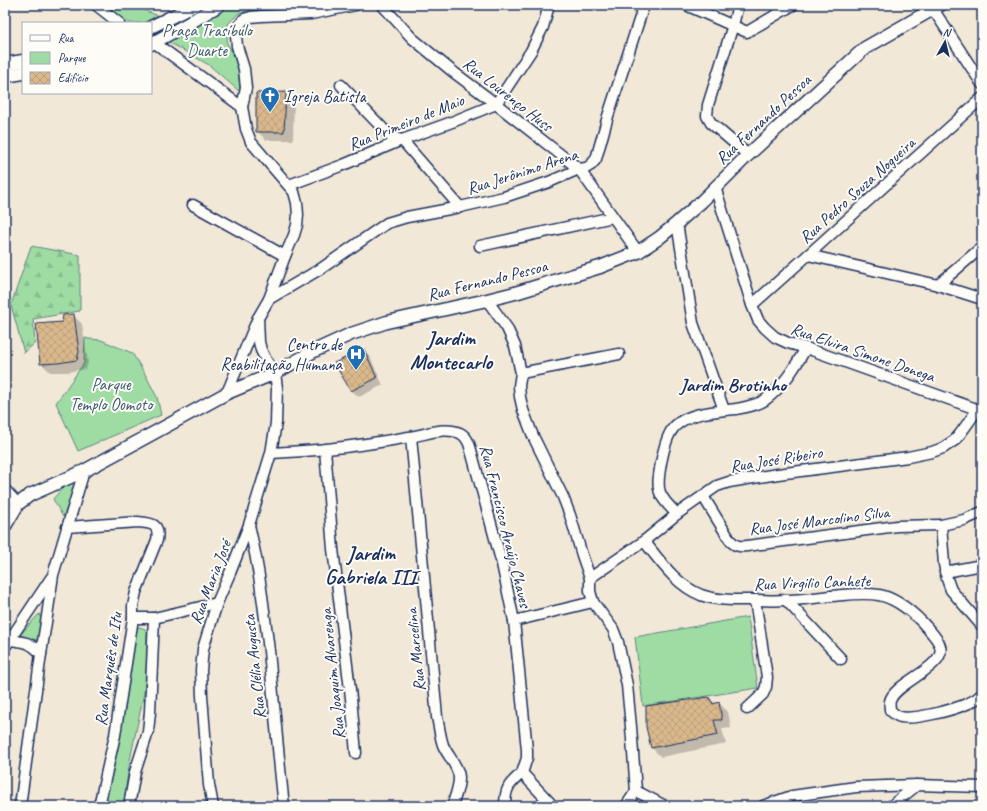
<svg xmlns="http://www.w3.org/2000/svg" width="987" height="811" font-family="Caveat,sans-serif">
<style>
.green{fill:#9edca3;stroke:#5c8680}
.forest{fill:url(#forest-firs);stroke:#5c8680}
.shadow{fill:#0003}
.building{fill:url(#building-cross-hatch);stroke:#1b2f5e}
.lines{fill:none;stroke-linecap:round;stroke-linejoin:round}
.minor-casing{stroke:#1b2f5e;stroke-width:13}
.major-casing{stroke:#1b2f5e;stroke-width:15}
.minor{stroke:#fdfcf7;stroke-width:10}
.major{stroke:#fdfcf7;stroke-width:12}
.labels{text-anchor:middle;stroke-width:4;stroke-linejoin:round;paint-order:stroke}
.park-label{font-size:17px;fill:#3c5a6f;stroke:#fdfcf7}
.street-label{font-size:17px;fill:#1b2f5e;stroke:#fdfcf7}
.poi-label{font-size:17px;fill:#1b2f5e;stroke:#fdfcf7;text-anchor:start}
.quarter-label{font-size:19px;font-weight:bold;fill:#1b2f5e;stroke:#fdfcf7}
.district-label{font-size:21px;font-weight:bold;fill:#1b2f5e;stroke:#fdfcf7}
</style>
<defs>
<pattern id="forest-firs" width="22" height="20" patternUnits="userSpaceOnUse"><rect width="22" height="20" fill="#9edca3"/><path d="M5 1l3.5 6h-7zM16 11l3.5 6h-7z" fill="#88bd8f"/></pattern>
<pattern id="building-cross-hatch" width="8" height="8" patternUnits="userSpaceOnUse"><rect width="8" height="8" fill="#dab88c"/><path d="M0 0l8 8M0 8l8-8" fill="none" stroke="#ba9e7b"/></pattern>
</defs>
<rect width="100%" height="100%" fill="#f2e8d7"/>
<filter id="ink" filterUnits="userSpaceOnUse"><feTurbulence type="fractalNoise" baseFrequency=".025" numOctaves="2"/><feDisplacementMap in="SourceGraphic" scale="8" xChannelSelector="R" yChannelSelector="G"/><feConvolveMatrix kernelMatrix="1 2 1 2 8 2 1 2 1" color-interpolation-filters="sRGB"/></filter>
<g filter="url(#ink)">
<g class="green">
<polygon points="102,5 126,5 141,9 161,17 150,23 127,23"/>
<polygon points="227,5 326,5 318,7 252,10 239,13 228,24 227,43 238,62 240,92 209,65 165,40"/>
<polygon points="85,338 89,339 101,340 132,353 145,374 157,397 161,415 78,451 56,403 84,363"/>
<polygon points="75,482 70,500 63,517 53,499 66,484"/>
<polygon points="39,614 44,624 39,640 28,639 20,635"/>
<polygon points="748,617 758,688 643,706 635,637"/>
<polygon points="140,627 147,630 147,659 144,693 130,760 123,806 102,806 134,629"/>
</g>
<polygon class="forest" points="31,246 80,255 80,311 33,319 35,343 24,353 11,305"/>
<g class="shadow">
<polygon points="285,93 294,102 293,140 266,140 257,131"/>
<polygon points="73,315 82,324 88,362 86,369 67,372 50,372 41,363 63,322"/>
<polygon points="364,351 370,357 383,385 359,397 352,391 336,364"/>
<polygon points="709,698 716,704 719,703 728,712 731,728 722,729 726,744 661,757 652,748"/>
</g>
<g class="building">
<polygon points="286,92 284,132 256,132 256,93"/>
<polygon points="74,314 79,352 77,360 58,363 40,364 36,324 62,322 63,315"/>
<polygon points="364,349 377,378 351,391 334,363"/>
<polygon points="709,697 713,704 719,702 722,720 714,720 718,735 651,748 646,727 646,706"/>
</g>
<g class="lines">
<defs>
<g id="minor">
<polyline points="96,5 119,23"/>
<polyline points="382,5 412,38 452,71 496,104 579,169 638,252"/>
<polyline points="686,5 747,32 793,5"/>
<polyline points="738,5 733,25 708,105 707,116 711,123 748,155"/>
<polyline points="933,9 982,84"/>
<polyline points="151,41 155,43 242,107 246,129 251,142 294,192 297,203 298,215 297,225 294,235 285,256 269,299 258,318 227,393"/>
<polyline points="341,85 391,137 402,140 460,207"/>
<polyline points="242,107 246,88 244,69 237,46 236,35 238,27 244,19 251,17 261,16 311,14 356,5"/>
<polyline points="289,185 343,165 402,140 452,122 496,104 531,51 543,27 549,5"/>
<polyline points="715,187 752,305 758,320 765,328 775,337 788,343 806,348 982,411"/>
<polyline points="193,205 285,256"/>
<polyline points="677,223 693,323 724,410"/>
<polyline points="480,246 613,217"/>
<polyline points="808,255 938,285 982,299"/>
<polyline points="938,285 982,247"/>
<polyline points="269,299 322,268 387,223 407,217 460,207 504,197 549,182 579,169 586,168 591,165 596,159 608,116 644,5"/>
<polyline points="487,300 507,328 515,346 521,373 519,386 520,397 523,410 533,436 563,497 570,515 582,555 590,578 590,591 593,602 613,629 618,642 627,685 631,727 636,791 665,806"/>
<polyline points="752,305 808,255 982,98"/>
<polyline points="521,373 619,354"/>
<path d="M411,437L437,717C439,726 440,736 443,745C447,755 459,767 459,778C459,788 455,797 452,806"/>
<polyline points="325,449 333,549 351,698 356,753"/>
<path d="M271,453C290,452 308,451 327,449C354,446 382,442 409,437C425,435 444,426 460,433C468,437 470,446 472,454L502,564L514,621L527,750V758L522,773"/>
<polyline points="5,490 18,504"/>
<path d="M703,496L730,540C735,546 739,547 747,546L897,526L941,525"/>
<polyline points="982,512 964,520 941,525 944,564 947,579 951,590 982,626"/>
<path d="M677,514C657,495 656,490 661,463C663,453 665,442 670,433C680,413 715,411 736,409C746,407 756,406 765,400C783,387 795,367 806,348"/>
<path d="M249,525C259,567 264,609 269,651C274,703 278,754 284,806"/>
<path d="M67,527L138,522C152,523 160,524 157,540L136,592L133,606V618L115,735L99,806"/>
<path d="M644,541C660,561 676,585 701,595C718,601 737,600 755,600C765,600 775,601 785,600C800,600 815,598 830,596C847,595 862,592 879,595C895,598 910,610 922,622C927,628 938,638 940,646C947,667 895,682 890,701C889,704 890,707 890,710C892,712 895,715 898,716C910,722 956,709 969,703C974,701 978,698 982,694"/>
<polyline points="945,572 982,565"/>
<polyline points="590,578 644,541 677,514 717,486 729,482 778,474 908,457 932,452 943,448 955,440 960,434 978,409"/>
<polyline points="786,600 841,659"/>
<polyline points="133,618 154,618 217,603"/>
<polyline points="514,621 593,602"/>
<path d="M10,640C25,642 31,642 41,654"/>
<polyline points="5,647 51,578"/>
<polyline points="747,709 763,694 766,687 767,677 755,600"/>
<polyline points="20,806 41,654 47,616 53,575 84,471"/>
<polyline points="129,806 135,772 148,732 150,712 154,618"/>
<polyline points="213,806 209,785 202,696 201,670 203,649 217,603 230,573 249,525 271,453 276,423 277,388 275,373 266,360 261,350 259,342 258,318"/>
<path d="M505,806C505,788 509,784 522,773L553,806"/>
<polyline points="626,806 636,791"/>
<polyline points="763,806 792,796 856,787 917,785 982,787"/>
<polyline points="891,806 917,785"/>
</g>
<g id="major">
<polyline points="151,27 195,5"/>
<polyline points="151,44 191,22 219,5"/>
<polyline points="5,64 23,61"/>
<polyline points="5,76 23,73"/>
<polyline points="5,526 18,504 30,495 84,471 227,393 275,373 314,351 351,334 387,322 487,300 515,293 600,267 638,252 659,238 677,223 701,202 748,155 865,48 940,5"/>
</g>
</defs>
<use href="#minor" class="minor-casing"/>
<use href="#major" class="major-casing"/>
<use href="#minor" class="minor"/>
<use href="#major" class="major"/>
</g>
</g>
<defs>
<symbol id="church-pin" viewBox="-11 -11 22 30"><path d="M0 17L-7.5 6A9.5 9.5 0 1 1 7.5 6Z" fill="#1f6fb2" stroke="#fdfcf7"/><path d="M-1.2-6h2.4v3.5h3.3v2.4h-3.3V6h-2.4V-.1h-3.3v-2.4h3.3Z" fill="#fff"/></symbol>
<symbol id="hospital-pin" viewBox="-11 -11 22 30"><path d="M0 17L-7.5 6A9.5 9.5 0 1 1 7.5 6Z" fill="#1f6fb2" stroke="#fdfcf7"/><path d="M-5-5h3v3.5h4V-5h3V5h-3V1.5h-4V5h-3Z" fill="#fff"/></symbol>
</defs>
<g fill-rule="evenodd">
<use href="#church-pin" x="259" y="85" width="22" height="30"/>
<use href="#hospital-pin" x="345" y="343" width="22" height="30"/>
</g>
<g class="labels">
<g class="park-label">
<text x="207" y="36">Praça Trasíbulo<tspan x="207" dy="20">Duarte</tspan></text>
<text x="111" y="390">Parque<tspan x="111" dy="20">Templo Oomoto</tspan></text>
</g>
<g class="street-label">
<text transform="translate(508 94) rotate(38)" y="6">Rua Lourenço Huss</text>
<text transform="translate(763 119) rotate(-43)" y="6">Rua Fernando Pessoa</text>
<text transform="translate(406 122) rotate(-22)" y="6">Rua Primeiro de Maio</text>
<text transform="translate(522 171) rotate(-18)" y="6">Rua Jerônimo Arena</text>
<text transform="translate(857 190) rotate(-42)" y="6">Rua Pedro Souza Nogueira</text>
<text transform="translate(487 280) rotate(-14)" y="6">Rua Fernando Pessoa</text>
<text transform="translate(863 352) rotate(19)" y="6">Rua Elvira Simone Donega</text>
<text transform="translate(776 459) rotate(-9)" y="6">Rua José Ribeiro</text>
<text transform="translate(819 520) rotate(-7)" y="6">Rua José Marcolino Silva</text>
<text transform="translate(506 526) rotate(76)" y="6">Rua Francisco Araújo Chaves</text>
<text transform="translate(210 582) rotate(-69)" y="6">Rua Maria José</text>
<text transform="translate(812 582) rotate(-2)" y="6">Rua Virgilio Canhete</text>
<text transform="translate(415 650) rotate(-96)" y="6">Rua Marcelina</text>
<text transform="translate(254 667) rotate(-96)" y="6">Rua Clélia Augusta</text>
<text transform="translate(108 669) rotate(-82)" y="6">Rua Marquês de Itu</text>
<text transform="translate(332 674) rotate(-96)" y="6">Rua Joaquim Alvarenga</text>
</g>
<g class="poi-label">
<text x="284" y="102">Igreja Batista</text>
<text x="342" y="350" text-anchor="end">Centro de<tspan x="342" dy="20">Reabilitação Humana</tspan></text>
</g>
<g class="quarter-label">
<text x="733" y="391">Jardim Brotinho</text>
</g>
<g class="district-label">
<text x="451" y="345">Jardim<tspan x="451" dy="24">Montecarlo</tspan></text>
<text x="371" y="560">Jardim<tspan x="371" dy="24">Gabriela III</tspan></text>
</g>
</g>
<rect width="987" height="811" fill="none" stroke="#fdfcf7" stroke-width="20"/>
<rect x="10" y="10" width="967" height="791" fill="none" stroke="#1b2f5e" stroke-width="1.5" filter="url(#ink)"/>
<rect x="22" y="22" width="130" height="72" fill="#fdfcf7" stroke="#a3aaba"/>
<rect x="30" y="35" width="20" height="6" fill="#fdfcf7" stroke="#a3aaba"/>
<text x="58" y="42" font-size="12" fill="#1b2f5e">Rua</text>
<rect x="30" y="52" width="20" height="12" fill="#9edca3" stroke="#a3aaba"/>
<text x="58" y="62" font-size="12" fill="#1b2f5e">Parque</text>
<rect x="30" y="72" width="20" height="12" fill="url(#building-cross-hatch)" stroke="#a3aaba"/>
<text x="58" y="82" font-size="12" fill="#1b2f5e">Edifício</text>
<g transform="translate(945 42) rotate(8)" stroke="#fdfcf7" stroke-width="3" paint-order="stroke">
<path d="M0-3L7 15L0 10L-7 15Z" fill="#1b2f5e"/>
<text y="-6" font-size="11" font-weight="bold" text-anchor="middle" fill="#1b2f5e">N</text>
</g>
</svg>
